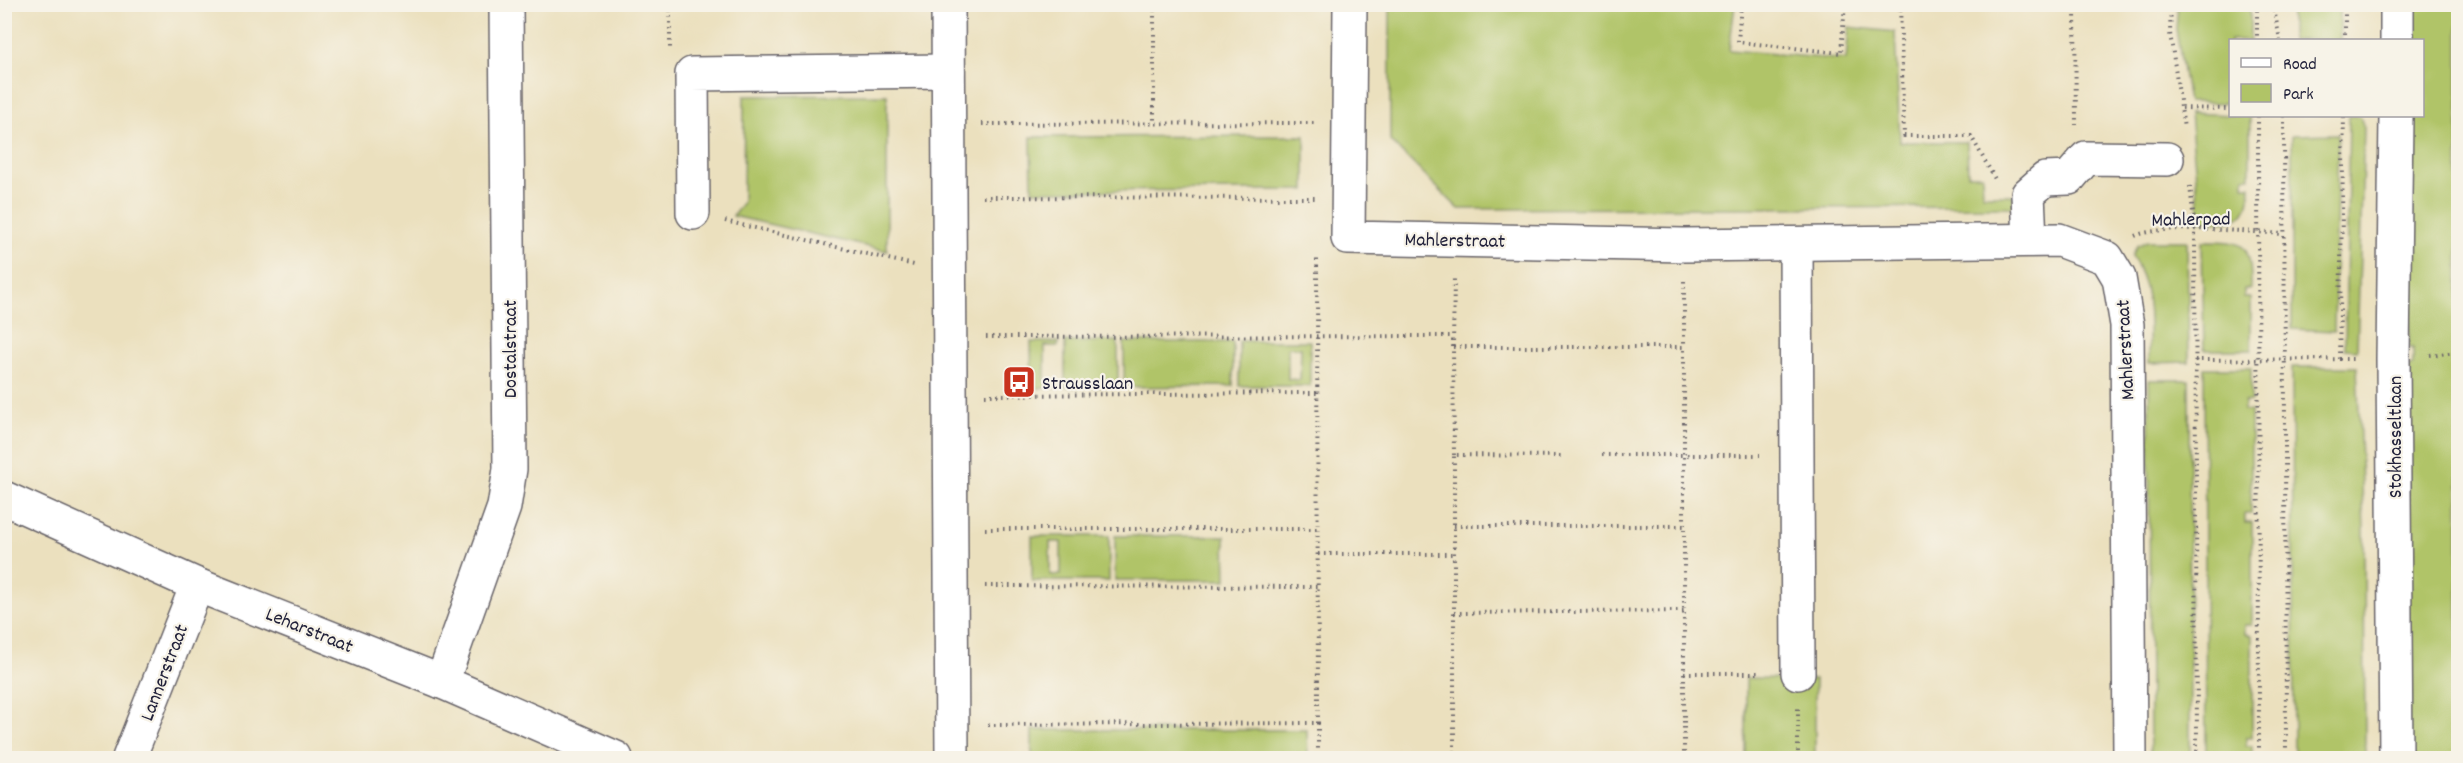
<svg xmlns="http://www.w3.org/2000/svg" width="2463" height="763" font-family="Dekko,sans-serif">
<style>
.green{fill:#b0c467;stroke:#697351;stroke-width:1.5;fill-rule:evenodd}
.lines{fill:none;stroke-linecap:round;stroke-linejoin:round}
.minor-casing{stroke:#686469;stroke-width:36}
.path{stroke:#686469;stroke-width:4;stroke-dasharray:1.5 4.5;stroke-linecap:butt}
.minor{stroke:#fff;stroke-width:33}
.labels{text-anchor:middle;stroke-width:4.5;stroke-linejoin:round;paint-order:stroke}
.street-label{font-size:20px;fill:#22223b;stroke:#f7f3e8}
.poi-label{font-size:20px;fill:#22223b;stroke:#f7f3e8;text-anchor:start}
</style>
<rect width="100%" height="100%" fill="#f7f3e8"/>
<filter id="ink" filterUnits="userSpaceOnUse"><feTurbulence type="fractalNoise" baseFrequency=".0167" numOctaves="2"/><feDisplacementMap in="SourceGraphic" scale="12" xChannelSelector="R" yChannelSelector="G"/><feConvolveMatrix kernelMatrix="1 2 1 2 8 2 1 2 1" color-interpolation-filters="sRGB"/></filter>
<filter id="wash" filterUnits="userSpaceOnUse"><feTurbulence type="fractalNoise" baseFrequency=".008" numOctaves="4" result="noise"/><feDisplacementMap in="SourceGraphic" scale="24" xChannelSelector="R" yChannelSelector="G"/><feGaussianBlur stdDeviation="1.35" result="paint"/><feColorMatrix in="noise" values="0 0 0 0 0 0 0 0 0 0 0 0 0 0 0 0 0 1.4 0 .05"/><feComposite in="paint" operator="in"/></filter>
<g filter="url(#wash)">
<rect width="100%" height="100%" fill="#ebe0be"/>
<g class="green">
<polygon points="2178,4 2250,5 2250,40 2230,40 2230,103 2188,102 2176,29"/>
<polygon points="1390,5 1735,5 1729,50 1846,60 1849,27 1895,32 1900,142 1967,142 1968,175 1982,175 1983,195 2013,195 2014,207 1459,209 1390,141"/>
<rect x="2291" y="5" width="49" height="35"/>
<polygon points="2411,5 2458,5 2458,758 2405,758 2409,366 2413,365 2413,348 2409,348 2405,116 2422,116 2422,40 2408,40"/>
<polygon points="887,95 887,251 733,216 743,202 744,96"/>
<path d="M2190,113L2250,116V177H2244V186H2250C2250,225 2232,222 2200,221Z"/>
<polygon points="2349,116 2360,116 2364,128 2357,350 2345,349"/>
<polygon points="2338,134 2334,331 2292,329 2292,135"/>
<polygon points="1305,136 1305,190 1032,191 1031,137"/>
<path d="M2147,241H2187L2189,362L2149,363C2149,325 2153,289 2132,256L2137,246Z"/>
<path d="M2202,241C2247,241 2251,243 2251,289H2244V298H2251V350H2204Z"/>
<polygon points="1118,341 1118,387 1065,387 1065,342"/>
<path d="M1239,341H1310V386H1239ZM1288,347L1301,348L1300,380L1288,379Z"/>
<polygon points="1031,342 1059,342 1058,346 1045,346 1045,382 1059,382 1059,388 1032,388"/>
<polygon points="1124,342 1233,342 1233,386 1124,387"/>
<polygon points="2292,367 2357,367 2364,530 2365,758 2294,758"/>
<polygon points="2204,368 2251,368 2251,401 2244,402 2244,411 2251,411 2251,514 2245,514 2245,523 2252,523 2252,625 2245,625 2245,634 2252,635 2252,737 2246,737 2246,746 2252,746 2252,758 2206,758"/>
<polygon points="2149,380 2189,380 2190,758 2150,758"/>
<path d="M1032,536H1109V581H1032ZM1050,542H1061V575H1050Z"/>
<polygon points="1115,536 1225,536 1226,580 1115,580"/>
<polygon points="1746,678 1815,679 1815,758 1746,758"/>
<polygon points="1032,730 1307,730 1308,758 1032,758"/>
</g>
</g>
<g filter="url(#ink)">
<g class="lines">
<defs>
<g id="minor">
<polyline points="948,4 952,758"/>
<polyline points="1350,4 1348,238 1684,245 2059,240 2107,258 2119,278 2127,325 2130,758"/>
<polyline points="2397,40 2397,4"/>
<polyline points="693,213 692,74 948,71"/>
<polyline points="2030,240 2028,194 2045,179 2069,178 2086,158 2167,159"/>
<polyline points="1796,244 1798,673"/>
<polyline points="4,498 197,585 442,682 616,758"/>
<polyline points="442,682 504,507 510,469 506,4"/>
<polyline points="129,758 197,585"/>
<polyline points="2396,758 2393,358 2396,116"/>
</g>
</defs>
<use href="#minor" class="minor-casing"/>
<g class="path">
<polyline points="670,4 670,48"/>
<polyline points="1154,4 1154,123"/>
<polyline points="1741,4 1738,42 1841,53 1845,4"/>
<polyline points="1900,4 1904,136 1971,136 1995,179"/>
<polyline points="2075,4 2076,125"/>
<polyline points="2171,4 2170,33 2184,128"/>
<polyline points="2257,4 2257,40"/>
<polyline points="2273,4 2280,40"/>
<polyline points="2345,40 2345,6"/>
<polyline points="2182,108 2230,109"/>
<polyline points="2258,116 2259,758"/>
<polyline points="2284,116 2286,758"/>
<polyline points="982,124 1314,123"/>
<polyline points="2190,186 2195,230 2197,758"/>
<polyline points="983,197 1315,198"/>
<polyline points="725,221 914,265"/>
<path d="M2135,236C2164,223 2249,232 2284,234"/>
<polyline points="1684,281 1684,347"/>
<polyline points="986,337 1453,336"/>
<polyline points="1453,347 1454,276"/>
<polyline points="2430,355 2458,352"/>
<polyline points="2339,359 2344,116"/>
<polyline points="2195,360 2356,359"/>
<polyline points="985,395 1317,393"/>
<polyline points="1454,455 1453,347 1684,347 1684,455 1760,455"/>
<polyline points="1602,455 1684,455 1684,758"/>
<polyline points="1454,526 1684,526"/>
<polyline points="985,529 1318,529"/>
<polyline points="1318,554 1454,554"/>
<polyline points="985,586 1317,587"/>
<polyline points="1454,613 1684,611"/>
<polyline points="1684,673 1762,673"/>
<polyline points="1318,723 1318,758"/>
<polyline points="988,725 1318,723 1317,256"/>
<polyline points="1454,758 1454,455 1565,456"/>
<polyline points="1798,758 1798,707"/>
</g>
<use href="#minor" class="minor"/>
</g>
</g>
<defs>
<symbol id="bus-square" viewBox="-11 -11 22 22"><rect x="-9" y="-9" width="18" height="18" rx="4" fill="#c8321e" stroke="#f7f3e8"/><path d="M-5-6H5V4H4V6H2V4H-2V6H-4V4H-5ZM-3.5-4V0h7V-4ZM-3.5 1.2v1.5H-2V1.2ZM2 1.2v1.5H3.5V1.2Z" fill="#fff"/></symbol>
</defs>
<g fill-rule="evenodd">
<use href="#bus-square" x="1000" y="363" width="38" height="38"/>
</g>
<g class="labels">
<g class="street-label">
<text transform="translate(2191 218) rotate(-1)" y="7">Mahlerpad</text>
<text transform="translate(1455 239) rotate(1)" y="7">Mahlerstraat</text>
<text transform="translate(509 349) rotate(-90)" y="7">Dostalstraat</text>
<text transform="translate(2124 350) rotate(-93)" y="7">Mahlerstraat</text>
<text transform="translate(2394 437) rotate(-90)" y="7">Stokhasseltlaan</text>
<text transform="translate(310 629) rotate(22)" y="7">Leharstraat</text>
<text transform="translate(163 672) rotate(-69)" y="7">Lannerstraat</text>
</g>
<g class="poi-label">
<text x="1042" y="389">Strausslaan</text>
</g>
</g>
<rect width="2463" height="763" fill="none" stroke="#f7f3e8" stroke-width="24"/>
<rect x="2229" y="39" width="195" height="78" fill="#f7f3e8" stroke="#a29fa3" stroke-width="1.5"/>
<rect x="2241" y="58" width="30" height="9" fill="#ffffff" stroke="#a29fa3" stroke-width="1.5"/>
<text x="2283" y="69" font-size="18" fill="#22223b">Road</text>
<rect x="2241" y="84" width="30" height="18" fill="#b0c467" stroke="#a29fa3" stroke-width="1.5"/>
<text x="2283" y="99" font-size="18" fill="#22223b">Park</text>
</svg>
